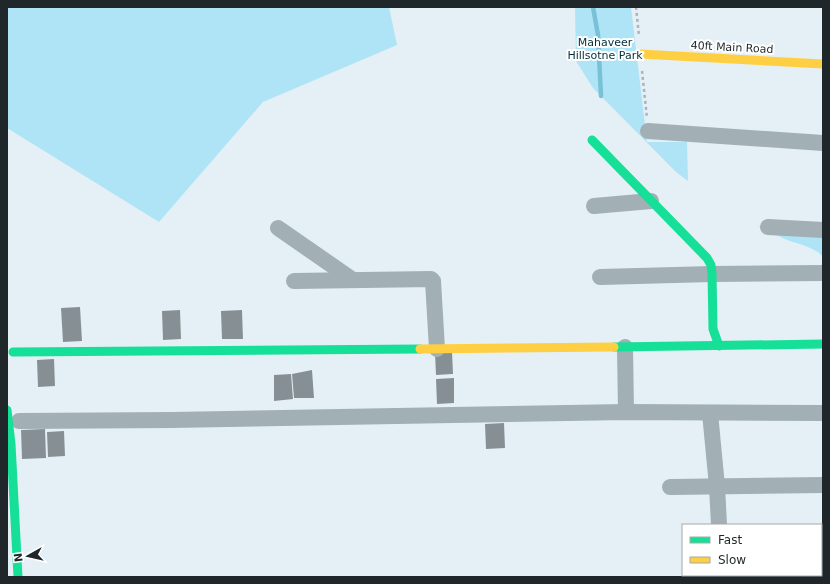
<svg xmlns="http://www.w3.org/2000/svg" width="830" height="584" font-family="'DejaVu Sans',sans-serif">
<style>
.green{fill:#afe4f6}
.lines{fill:none;stroke-linecap:round;stroke-linejoin:round}
.stream{stroke:#78c1d7;stroke-width:4.5}
.building{fill:#869094}
.path{stroke:#aab4b9;stroke-width:2.5;stroke-dasharray:3 3;stroke-linecap:butt}
.street{stroke:#a2afb4;stroke-width:16}
.fast{stroke:#16e098;stroke-width:9}
.slow{stroke:#ffcf43;stroke-width:9}
.labels{text-anchor:middle;stroke-width:4;stroke-linejoin:round;paint-order:stroke}
.park-label{font-size:11px;fill:#002f3b;stroke:#fff}
.street-label{font-size:11px;fill:#1f272a;stroke:#fff}
</style>
<rect width="100%" height="100%" fill="#e4f0f5"/>
<g class="green">
<polygon points="7,7 389,7 397,45 263,102 159,222 7,128"/>
<polygon points="575,7 631,7 647,142 687,142 688,181 676,172 593,88 576,61"/>
<path d="M758,226L823,230V257C815,247 798,244 787,240C777,235 768,231 758,226Z"/>
</g>
<g class="lines">
<polyline class="stream" points="593,7 598,35 601,96"/>
</g>
<g class="building">
<polygon points="80,307 82,341 63,342 61,308"/>
<polygon points="180,310 181,339 163,340 162,311"/>
<polygon points="242,310 243,339 222,339 221,311"/>
<polygon points="452,352 453,374 436,375 435,353"/>
<polygon points="54,359 55,386 38,387 37,360"/>
<polygon points="312,370 314,398 294,398 292,374"/>
<polygon points="291,374 293,399 274,401 274,375"/>
<polygon points="454,378 454,403 437,404 436,379"/>
<polygon points="504,423 505,448 486,449 485,424"/>
<polygon points="45,429 46,458 22,459 21,430"/>
<polygon points="64,431 65,456 48,457 47,432"/>
</g>
<g class="lines">
<g class="path">
<polyline points="636,7 639,36"/>
<polyline points="642,71 647,118"/>
</g>
<g class="street">
<polyline points="648,131 823,143"/>
<polyline points="594,206 651,201"/>
<polyline points="768,227 823,230"/>
<polyline points="278,228 353,280"/>
<polyline points="600,277 712,274 823,273"/>
<polyline points="294,281 431,279 433,281 437,349"/>
<polyline points="625,347 626,412"/>
<polyline points="710,413 717,486 719,525"/>
<polyline points="19,421 171,420 626,412 823,413"/>
<polyline points="670,487 823,485"/>
<polyline points="821,555 823,555"/>
</g>
<g class="fast">
<polyline points="592,140 707,258 711,265 712,274 713,329 719,346"/>
<polyline points="614,347 823,344"/>
<polyline points="13,352 420,349"/>
<polyline points="7,410 11,444 18,577"/>
</g>
<g class="slow">
<polyline points="640,54 823,64"/>
<polyline points="420,349 614,347"/>
</g>
</g>
<g class="labels">
<g class="park-label">
<text x="605" y="46">Mahaveer<tspan x="605" dy="13">Hillsotne Park</tspan></text>
</g>
<g class="street-label">
<text transform="translate(732 47) rotate(3)" y="4">40ft Main Road</text>
</g>
</g>
<rect width="830" height="584" fill="none" stroke="#1f272a" stroke-width="16"/>
<rect x="682" y="524" width="140" height="52" fill="#ffffff" stroke="#a5a9aa"/>
<rect x="690" y="537" width="20" height="6" fill="#16e098" stroke="#a5a9aa"/>
<text x="718" y="544" font-size="12" fill="#1f272a">Fast</text>
<rect x="690" y="557" width="20" height="6" fill="#ffcf43" stroke="#a5a9aa"/>
<text x="718" y="564" font-size="12" fill="#1f272a">Slow</text>
<g transform="translate(28 556) rotate(262)" stroke="#ffffff" stroke-width="3" paint-order="stroke">
<path d="M0-3L7 15L0 10L-7 15Z" fill="#1f272a"/>
<text y="-6" font-size="11" font-weight="bold" text-anchor="middle" fill="#1f272a">N</text>
</g>
</svg>
